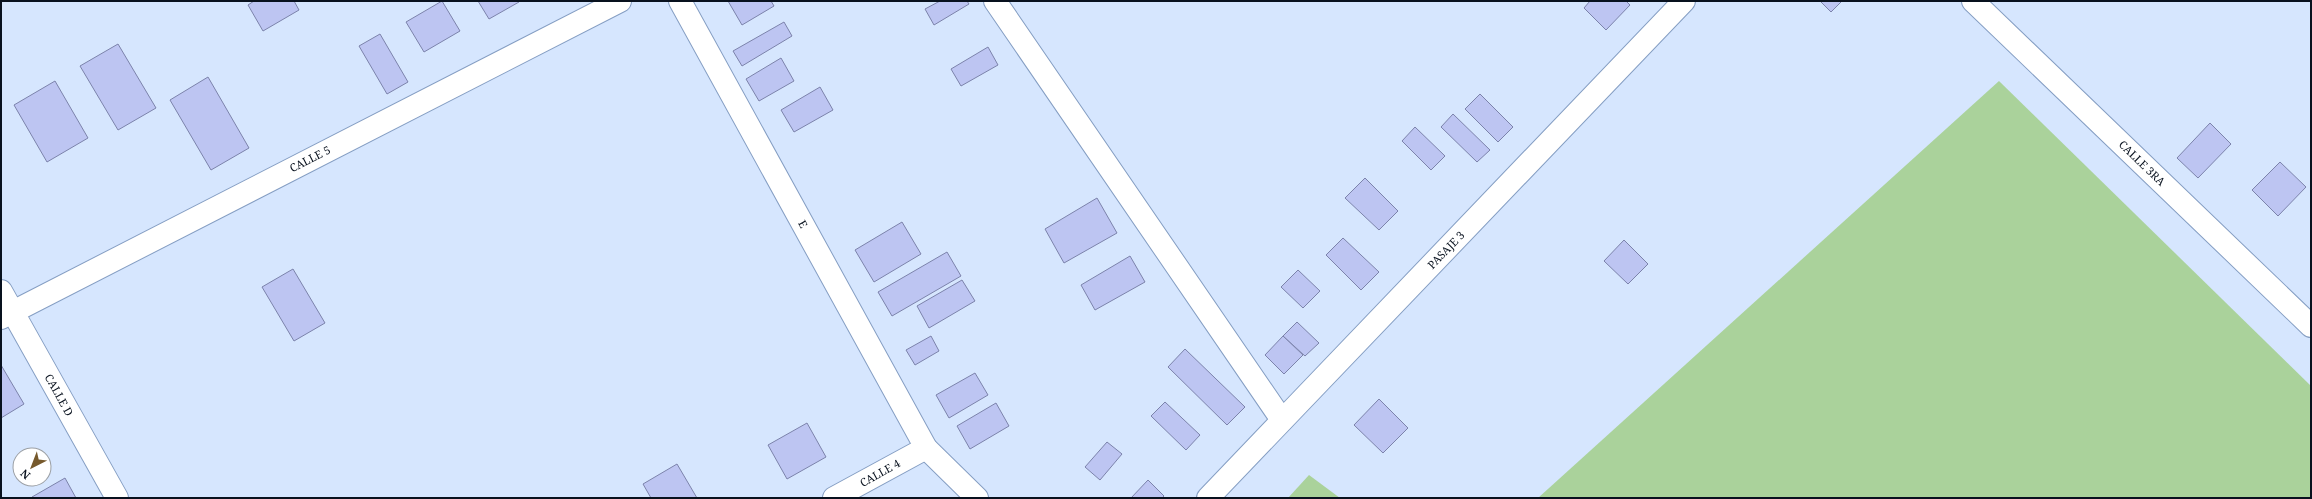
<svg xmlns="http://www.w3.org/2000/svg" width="2312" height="499" font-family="'Noto Serif',serif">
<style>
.green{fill:#aad29b}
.building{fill:#bdc5f2;stroke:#7c83ab}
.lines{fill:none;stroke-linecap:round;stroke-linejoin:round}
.minor-casing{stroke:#859ec3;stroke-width:24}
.minor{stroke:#fff;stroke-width:22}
.labels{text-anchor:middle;stroke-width:4;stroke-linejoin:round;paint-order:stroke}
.street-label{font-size:11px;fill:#08111e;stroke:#fff}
</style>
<rect width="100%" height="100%" fill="#d6e6fe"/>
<g class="green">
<polygon points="1999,81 2311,386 2311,498 1538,498"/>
<polygon points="1309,475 1340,498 1288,498"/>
</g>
<g class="building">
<polygon points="254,1 294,1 299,10 263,31 248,5"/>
<polygon points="442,1 460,31 424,52 406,22"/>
<polygon points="478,1 518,1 519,2 489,19"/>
<polygon points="728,1 771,1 774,6 742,25"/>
<polygon points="940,1 967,1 969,4 934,25 925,9"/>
<polygon points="1590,1 1626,1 1630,5 1606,30 1584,8"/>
<polygon points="1820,1 1842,1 1831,12"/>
<polygon points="784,22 792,36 742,66 733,51"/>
<polygon points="380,34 408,82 387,94 359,46"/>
<polygon points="118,44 156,108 118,130 80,66"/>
<polygon points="988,47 998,65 961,86 951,69"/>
<polygon points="781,58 794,81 759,101 746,79"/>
<polygon points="208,77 249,148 211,170 170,100"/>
<polygon points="55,81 88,138 47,162 14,105"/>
<polygon points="820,87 833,110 794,132 781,110"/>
<polygon points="1480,94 1513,127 1498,142 1465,109"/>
<polygon points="1453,114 1490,150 1477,162 1441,127"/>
<polygon points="2210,123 2231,144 2198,178 2177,158"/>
<polygon points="1415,127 1445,156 1431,170 1402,141"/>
<polygon points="2280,162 2306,187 2278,216 2252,190"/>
<polygon points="1365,178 1398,211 1379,230 1345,198"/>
<polygon points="1097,198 1117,233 1064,263 1045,229"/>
<polygon points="902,222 921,254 874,282 855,250"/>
<polygon points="1343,238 1379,272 1361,290 1326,255"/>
<polygon points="1624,240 1648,264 1628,284 1604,261"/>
<polygon points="947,252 961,276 892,316 878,292"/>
<polygon points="1130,256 1145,282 1095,310 1081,285"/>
<polygon points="293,269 325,323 294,341 262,287"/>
<polygon points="1298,270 1320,291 1303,308 1281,287"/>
<polygon points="962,280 975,301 929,328 917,306"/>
<polygon points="1297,322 1319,343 1305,356 1283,336"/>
<polygon points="931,336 939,351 915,365 906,350"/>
<polygon points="1283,336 1303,355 1284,374 1265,355"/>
<polygon points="1185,349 1245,407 1227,425 1168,367"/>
<polygon points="1,365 24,404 1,418"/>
<polygon points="975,373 988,395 949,418 936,395"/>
<polygon points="1379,399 1408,428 1383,453 1354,425"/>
<polygon points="1165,402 1200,435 1186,450 1151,416"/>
<polygon points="996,403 1009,426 970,449 957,426"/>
<polygon points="807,423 826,457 787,479 768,445"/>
<polygon points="1107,442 1122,454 1100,480 1085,467"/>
<polygon points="677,464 697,498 651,498 643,484"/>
<polygon points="65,478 76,498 32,498 32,497"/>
<polygon points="1148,480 1164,496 1162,498 1131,498"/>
</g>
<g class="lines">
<defs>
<g id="minor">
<polyline points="680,1 926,448 977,498"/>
<polyline points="995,1 1282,420"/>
<polyline points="1973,1 2311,326"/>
<polyline points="1,291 117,498"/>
<polyline points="1,318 620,1"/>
<polyline points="834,498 926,448"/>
<polyline points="1208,498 1684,1"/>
</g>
</defs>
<use href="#minor" class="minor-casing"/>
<use href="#minor" class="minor"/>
</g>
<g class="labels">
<g class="street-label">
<text transform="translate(310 159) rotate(-27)" y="4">CALLE 5</text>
<text transform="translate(2142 163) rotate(44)" y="4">CALLE 3RA</text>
<text transform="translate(803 224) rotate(61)" y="4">E</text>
<text transform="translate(1446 250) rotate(-46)" y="4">PASAJE 3</text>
<text transform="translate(59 395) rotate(61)" y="4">CALLE D</text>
<text transform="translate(880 473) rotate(-29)" y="4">CALLE 4</text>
</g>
</g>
<rect width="2312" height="499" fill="none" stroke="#08111e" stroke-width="4"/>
<g transform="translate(32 467) rotate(222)"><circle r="19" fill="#ffffff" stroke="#9ca0a5"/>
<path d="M0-3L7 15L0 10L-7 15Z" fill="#76592c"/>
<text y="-6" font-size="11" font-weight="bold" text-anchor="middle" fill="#08111e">N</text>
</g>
</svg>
